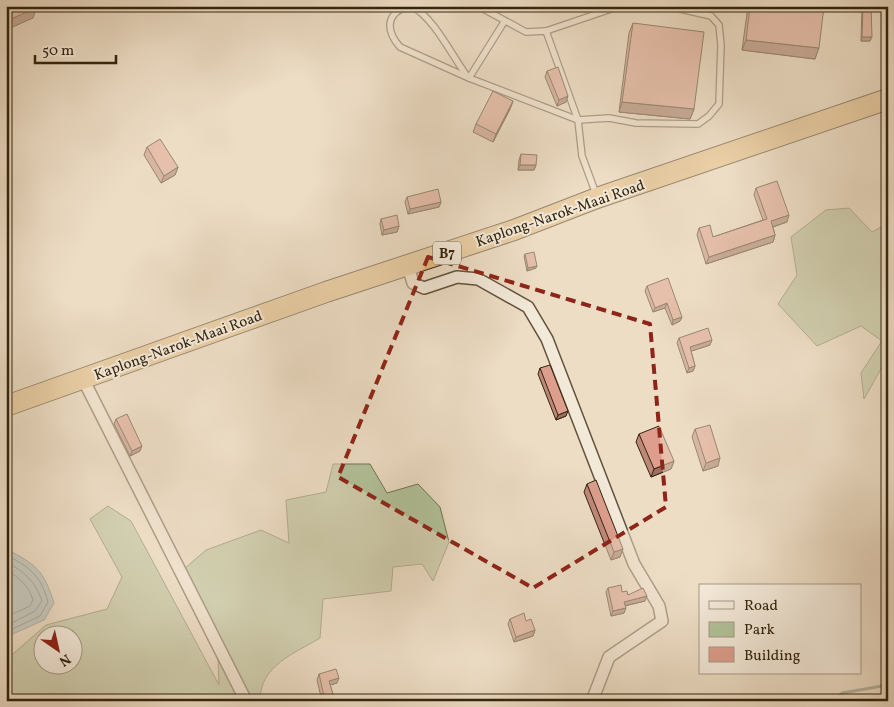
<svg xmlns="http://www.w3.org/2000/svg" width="894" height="707" font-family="Vollkorn,serif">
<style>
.green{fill:#b2c29a;stroke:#727354;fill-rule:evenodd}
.water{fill:#9eb9be;stroke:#737d77}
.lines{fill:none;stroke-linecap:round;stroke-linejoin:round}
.shore{stroke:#686e66;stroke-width:1}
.stream{stroke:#737d77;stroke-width:3}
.service-casing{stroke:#62523b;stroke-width:8}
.minor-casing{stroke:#62523b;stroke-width:14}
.trunk-casing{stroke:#33240d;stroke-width:22}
.service{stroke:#f3e9d9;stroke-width:5.5}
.minor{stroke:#f3e9d9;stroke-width:11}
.trunk{stroke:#e6be82;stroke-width:20}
.wall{fill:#be8879;stroke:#33240d}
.shaded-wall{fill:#9b6f63;stroke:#33240d}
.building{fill:#dd9e8d;stroke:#33240d}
.marked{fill:none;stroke:#8f2418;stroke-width:4;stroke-dasharray:10 6;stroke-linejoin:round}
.labels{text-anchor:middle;stroke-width:4;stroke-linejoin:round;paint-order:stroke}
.shield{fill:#f3e9d9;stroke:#6d5f4a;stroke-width:1}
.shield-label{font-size:14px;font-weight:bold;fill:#33240d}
.street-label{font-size:15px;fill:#33240d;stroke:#f3e9d9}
</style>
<rect width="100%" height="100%" fill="#edddc5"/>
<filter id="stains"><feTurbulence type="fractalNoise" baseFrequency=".004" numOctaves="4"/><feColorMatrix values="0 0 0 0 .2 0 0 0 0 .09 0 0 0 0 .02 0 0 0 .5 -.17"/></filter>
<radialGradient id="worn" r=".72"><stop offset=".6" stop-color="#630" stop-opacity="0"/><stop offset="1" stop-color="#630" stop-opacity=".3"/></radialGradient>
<g class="green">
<polygon points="849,208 872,232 888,223 888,367 881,369 864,399 861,373 882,341 861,326 817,346 778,304 797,275 791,237 826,210"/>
<path d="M333,464H370L387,493L418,484L440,507L449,542L433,581L422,564L393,567L391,591L323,599L320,638C294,654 260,665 260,701H6V660L46,625L107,609L122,577L90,519L108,506L131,521L219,685L218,659L176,576L206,550L261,530L289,543L286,500L326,492ZM42,634H72V664H42Z"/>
</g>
<path class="water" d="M6,549C36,564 44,571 54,603L44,620L6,637Z"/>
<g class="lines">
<g class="shore">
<path d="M6,555C30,567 41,576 48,602L40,616L6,632"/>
<path d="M6,562C24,571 36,582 42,601L35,611L6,626"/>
<path d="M6,570C19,577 29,586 33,600L30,606L6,617"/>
</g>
<polyline class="stream" points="833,701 842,693 888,685"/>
<defs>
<g id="service">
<path d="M408,6C385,14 386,31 400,47L469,78L578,120L609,118L636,123L698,124L709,116L719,104L721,45L719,25L711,16L667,6"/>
<path d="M411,6C433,16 452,56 467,76"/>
<polyline points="478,6 526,32 546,31 578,120 582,156 596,194"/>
<polyline points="546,31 620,6"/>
<polyline points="469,78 504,22"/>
</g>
<g id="minor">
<polyline points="408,266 413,283 424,288 457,277 478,279 528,307 547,339 634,564 659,606 662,621 609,657 592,701"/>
<polyline points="83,379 246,701"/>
</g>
<polyline id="trunk" points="6,406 326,292 514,230 597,198 888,99"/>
</defs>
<use href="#service" class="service-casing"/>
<use href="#minor" class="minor-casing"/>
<use href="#trunk" class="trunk-casing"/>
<use href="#service" class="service"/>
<use href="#minor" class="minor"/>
<use href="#trunk" class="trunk"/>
</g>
<g class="wall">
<polygon points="748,6 824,6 815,59 742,50"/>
<polygon points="862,6 871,6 870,41 861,41"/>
<polygon points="633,23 694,109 690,119 619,112 629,33"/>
<polygon points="547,71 566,102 557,106 545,77"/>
<polygon points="513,101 510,109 493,142 473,132 476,124"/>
<polygon points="147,147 178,167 175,175 161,183 144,155"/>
<polygon points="521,154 536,165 534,170 518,170 519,160"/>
<polygon points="756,188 787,222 773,227 775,235 773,242 706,264 697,235 699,228 713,237 763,220 754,195"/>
<polygon points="407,197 441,202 439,207 408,214 405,202"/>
<polygon points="381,219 399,226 397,232 382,235 380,224"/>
<polygon points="525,254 536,268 527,271 524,256"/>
<polygon points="647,286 682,317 680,321 672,325 665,308 653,312 645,291"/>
<polygon points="679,338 710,345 691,351 695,366 693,371 687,373 677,343"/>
<polygon points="540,368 566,416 556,420 538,374"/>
<polygon points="116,419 140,451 130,456 114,424"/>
<polygon points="695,429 718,466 703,471 692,437"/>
<polygon points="639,434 674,461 671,469 651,477 636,442"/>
<polygon points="587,484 620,557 611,560 584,492"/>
<polygon points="608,588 622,592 645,601 625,606 624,613 611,616 606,592"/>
<polygon points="510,619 526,621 535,630 533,636 514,642 508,624"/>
<polygon points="319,674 337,683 330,685 335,701 322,701 317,680"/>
</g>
<g class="shaded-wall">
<polygon points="33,6 48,6 35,12 33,18 6,30 6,21"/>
<polygon points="862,37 872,37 870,41 861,41"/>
<polygon points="746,40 819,48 815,59 742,50"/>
<polygon points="568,96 566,102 557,106 559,100"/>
<polygon points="513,101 510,109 493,142 496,134"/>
<polygon points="622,102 694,109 690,119 619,112"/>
<polygon points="520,165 536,165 534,170 518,170"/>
<polygon points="178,167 175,175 161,183 164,176"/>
<polygon points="441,202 439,207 408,214 410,209"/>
<polygon points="789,215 787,222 769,228 771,221"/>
<polygon points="399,226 397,232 382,235 384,230"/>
<polygon points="775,235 773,242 706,264 709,257"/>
<polygon points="537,266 536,268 527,271 528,268"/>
<polygon points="667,303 665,308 653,312 655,308"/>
<polygon points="682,317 680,321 672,325 673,320"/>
<polygon points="712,340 710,345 689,352 690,347"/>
<polygon points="695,366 693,371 687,373 689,368"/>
<polygon points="568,411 566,416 556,420 558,415"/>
<polygon points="142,446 140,451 130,456 132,451"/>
<polygon points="720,458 718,466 703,471 706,463"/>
<polygon points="674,461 671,469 651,477 654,469"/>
<polygon points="623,549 620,557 611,560 614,552"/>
<polygon points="647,596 645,601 623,606 624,602"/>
<polygon points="626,608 624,613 611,616 613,611"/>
<polygon points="535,630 533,636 514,642 516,637"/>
<polygon points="339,678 337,683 327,686 329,681"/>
</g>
<g class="building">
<polygon points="6,6 35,6 36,8 6,21"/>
<polygon points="750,6 824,6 819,48 746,40"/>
<polygon points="863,6 871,6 872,37 862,37"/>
<polygon points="633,23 704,32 694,109 622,102"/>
<polygon points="558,67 568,96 559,100 547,71"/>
<polygon points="493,91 513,101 496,134 476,124"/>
<polygon points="160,139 178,167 164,176 147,147"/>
<polygon points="521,154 537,155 536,165 520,165"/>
<polygon points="777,181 789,215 771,221 775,235 709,257 699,228 710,225 713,237 767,219 756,188"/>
<polygon points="438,189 441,202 410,209 407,197"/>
<polygon points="397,215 399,226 384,230 381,219"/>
<polygon points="534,252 537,266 528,268 525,254"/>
<polygon points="668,278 682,317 673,320 667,303 655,308 647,286"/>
<polygon points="708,328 712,340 690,347 695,366 689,368 679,338"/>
<polygon points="550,365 568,411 558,415 540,368"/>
<polygon points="127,414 142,446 132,451 116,419"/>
<polygon points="710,425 720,458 706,463 695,429"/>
<polygon points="659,426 674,461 654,469 639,434"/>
<polygon points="596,480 623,549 614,552 587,484"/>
<polygon points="621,585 622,592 627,591 628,595 643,588 647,596 624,602 626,608 613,611 608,588"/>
<polygon points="524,613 526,621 531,619 535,630 516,637 510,619"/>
<polygon points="336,669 339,678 329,681 335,701 325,701 319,674"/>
</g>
<path d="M0 0H894V707H0ZM428,257L650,324L666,507L533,588L338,477Z" fill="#edddc5" fill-opacity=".55" fill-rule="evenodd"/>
<path class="marked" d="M428,257L650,324L666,507L533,588L338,477Z"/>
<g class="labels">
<rect class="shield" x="433" y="241.5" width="28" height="23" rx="4"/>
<g class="shield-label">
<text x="447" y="258">B7</text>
</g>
<g class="street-label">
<text transform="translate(560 213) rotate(-19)" y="5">Kaplong-Narok-Maai Road</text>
<text transform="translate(178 345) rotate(-20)" y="5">Kaplong-Narok-Maai Road</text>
</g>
</g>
<rect width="894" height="707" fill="none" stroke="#edddc5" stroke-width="25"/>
<rect x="8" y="8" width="879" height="692" fill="none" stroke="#33240d" stroke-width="2.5"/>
<rect x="12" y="12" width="869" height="682" fill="none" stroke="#33240d"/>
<rect x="699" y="584" width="162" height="90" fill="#f3e9d9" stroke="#a69a87"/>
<rect x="709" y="601" width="25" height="8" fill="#f3e9d9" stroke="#a69a87"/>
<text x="744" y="610" font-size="15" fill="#33240d">Road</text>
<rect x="709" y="622" width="25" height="15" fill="#b2c29a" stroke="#a69a87"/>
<text x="744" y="634" font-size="15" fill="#33240d">Park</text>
<rect x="709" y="647" width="25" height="15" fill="#dd9e8d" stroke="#a69a87"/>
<text x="744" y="660" font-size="15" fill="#33240d">Building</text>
<g transform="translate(58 650) rotate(146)"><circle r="24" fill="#f3e9d9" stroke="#a69a87"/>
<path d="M0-4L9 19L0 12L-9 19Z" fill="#8f2418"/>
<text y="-8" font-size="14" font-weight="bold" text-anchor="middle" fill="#33240d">N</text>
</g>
<path d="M35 55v8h81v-8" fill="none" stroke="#33240d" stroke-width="2.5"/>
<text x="42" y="55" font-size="15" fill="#33240d" stroke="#f3e9d9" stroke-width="4" paint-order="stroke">50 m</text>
<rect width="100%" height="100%" filter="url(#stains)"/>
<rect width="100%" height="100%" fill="url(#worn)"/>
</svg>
